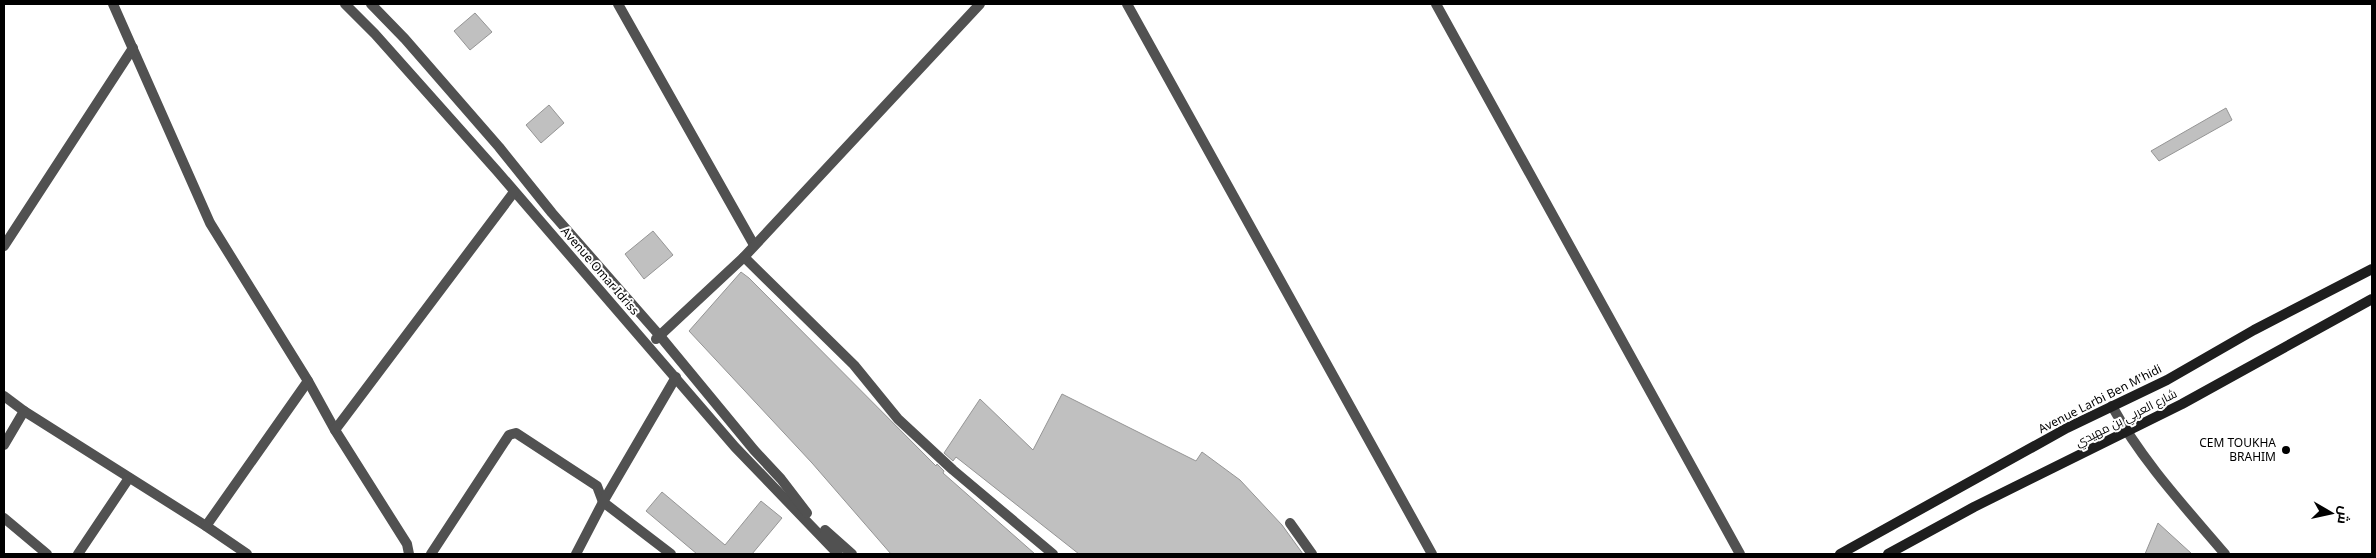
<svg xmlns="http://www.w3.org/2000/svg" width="2376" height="558" font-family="'Noto Sans',Cairo,sans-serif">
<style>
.building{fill:#c0c0c0;stroke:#959595}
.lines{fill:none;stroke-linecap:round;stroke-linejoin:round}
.street{stroke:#515151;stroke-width:10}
.secondary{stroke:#1e1e1e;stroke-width:10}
.poi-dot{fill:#000;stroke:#fff;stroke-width:2}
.labels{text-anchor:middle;stroke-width:4;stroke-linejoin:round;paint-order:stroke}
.street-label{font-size:12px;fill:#000;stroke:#fff}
.poi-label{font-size:12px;fill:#000;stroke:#fff;text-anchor:end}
</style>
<rect width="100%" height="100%" fill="#fff"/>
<g class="building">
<polygon points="475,13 492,32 470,50 454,31"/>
<polygon points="549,105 564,123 541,143 526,125"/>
<polygon points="2226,108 2232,120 2159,161 2151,151"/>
<polygon points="653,231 673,255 644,279 625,254"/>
<polygon points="741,272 749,278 936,466 937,464 944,471 943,473 1035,554 891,554 812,463 689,331"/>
<polygon points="1062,394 1196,461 1202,452 1240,480 1282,525 1303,554 1079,554 956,457 953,461 944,453 980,399 1033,450"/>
<polygon points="662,492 725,545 761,501 782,518 752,554 697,554 646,511"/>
<polygon points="2158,523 2192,554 2145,554"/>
</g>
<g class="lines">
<g class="street">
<polyline points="113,4 210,223 308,381 335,430 407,544 409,554"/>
<polyline points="345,4 375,34 497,171 735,447 838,554"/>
<polyline points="371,4 405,39 499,147 552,213 660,336 754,450 781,479 807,513"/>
<polyline points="618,4 754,245"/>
<polyline points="1127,4 1432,554"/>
<polyline points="1436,4 1740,554"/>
<polyline points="4,246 133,48"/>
<polyline points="744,257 854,365 898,419 953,470 1053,554"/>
<polyline points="656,339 744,257 980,4"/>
<polyline points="4,396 24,411"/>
<path d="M2112,406C2142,461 2185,507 2225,554"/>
<polyline points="335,430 514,192"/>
<polyline points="4,445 24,411 206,526 247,554"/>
<polyline points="4,518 47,554"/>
<polyline points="1290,523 1312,554"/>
<polyline points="206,526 308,381"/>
<polyline points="825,530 852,554"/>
<polyline points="78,554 129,478"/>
<polyline points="431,554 509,435 516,433 597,486 603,502 671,554"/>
<polyline points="576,554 603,502 676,377"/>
</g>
<g class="secondary">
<polyline points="1840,554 2067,428 2167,380 2254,330 2372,269"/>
<polyline points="1888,554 1974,507 2182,404 2372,299"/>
</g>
</g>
<circle class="poi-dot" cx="2286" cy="450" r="5"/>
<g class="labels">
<g class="street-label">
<text transform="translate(600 271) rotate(49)" y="4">Avenue Omar Idriss</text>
<text transform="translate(2100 399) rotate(-27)" y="4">Avenue Larbi Ben M'hidi</text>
<text transform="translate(2126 418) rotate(-27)" y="4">شارع العربي بن مهيدي</text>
</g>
<g class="poi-label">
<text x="2276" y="447">CEM TOUKHA<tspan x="2276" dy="14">BRAHIM</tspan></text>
</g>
</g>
<rect width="2376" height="558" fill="none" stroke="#000000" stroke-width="10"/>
<g transform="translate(2331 513) rotate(99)" stroke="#ffffff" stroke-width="4" paint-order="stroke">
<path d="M0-4L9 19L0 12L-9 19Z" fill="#000000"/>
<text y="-8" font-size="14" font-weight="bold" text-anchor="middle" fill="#000000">ش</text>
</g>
</svg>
